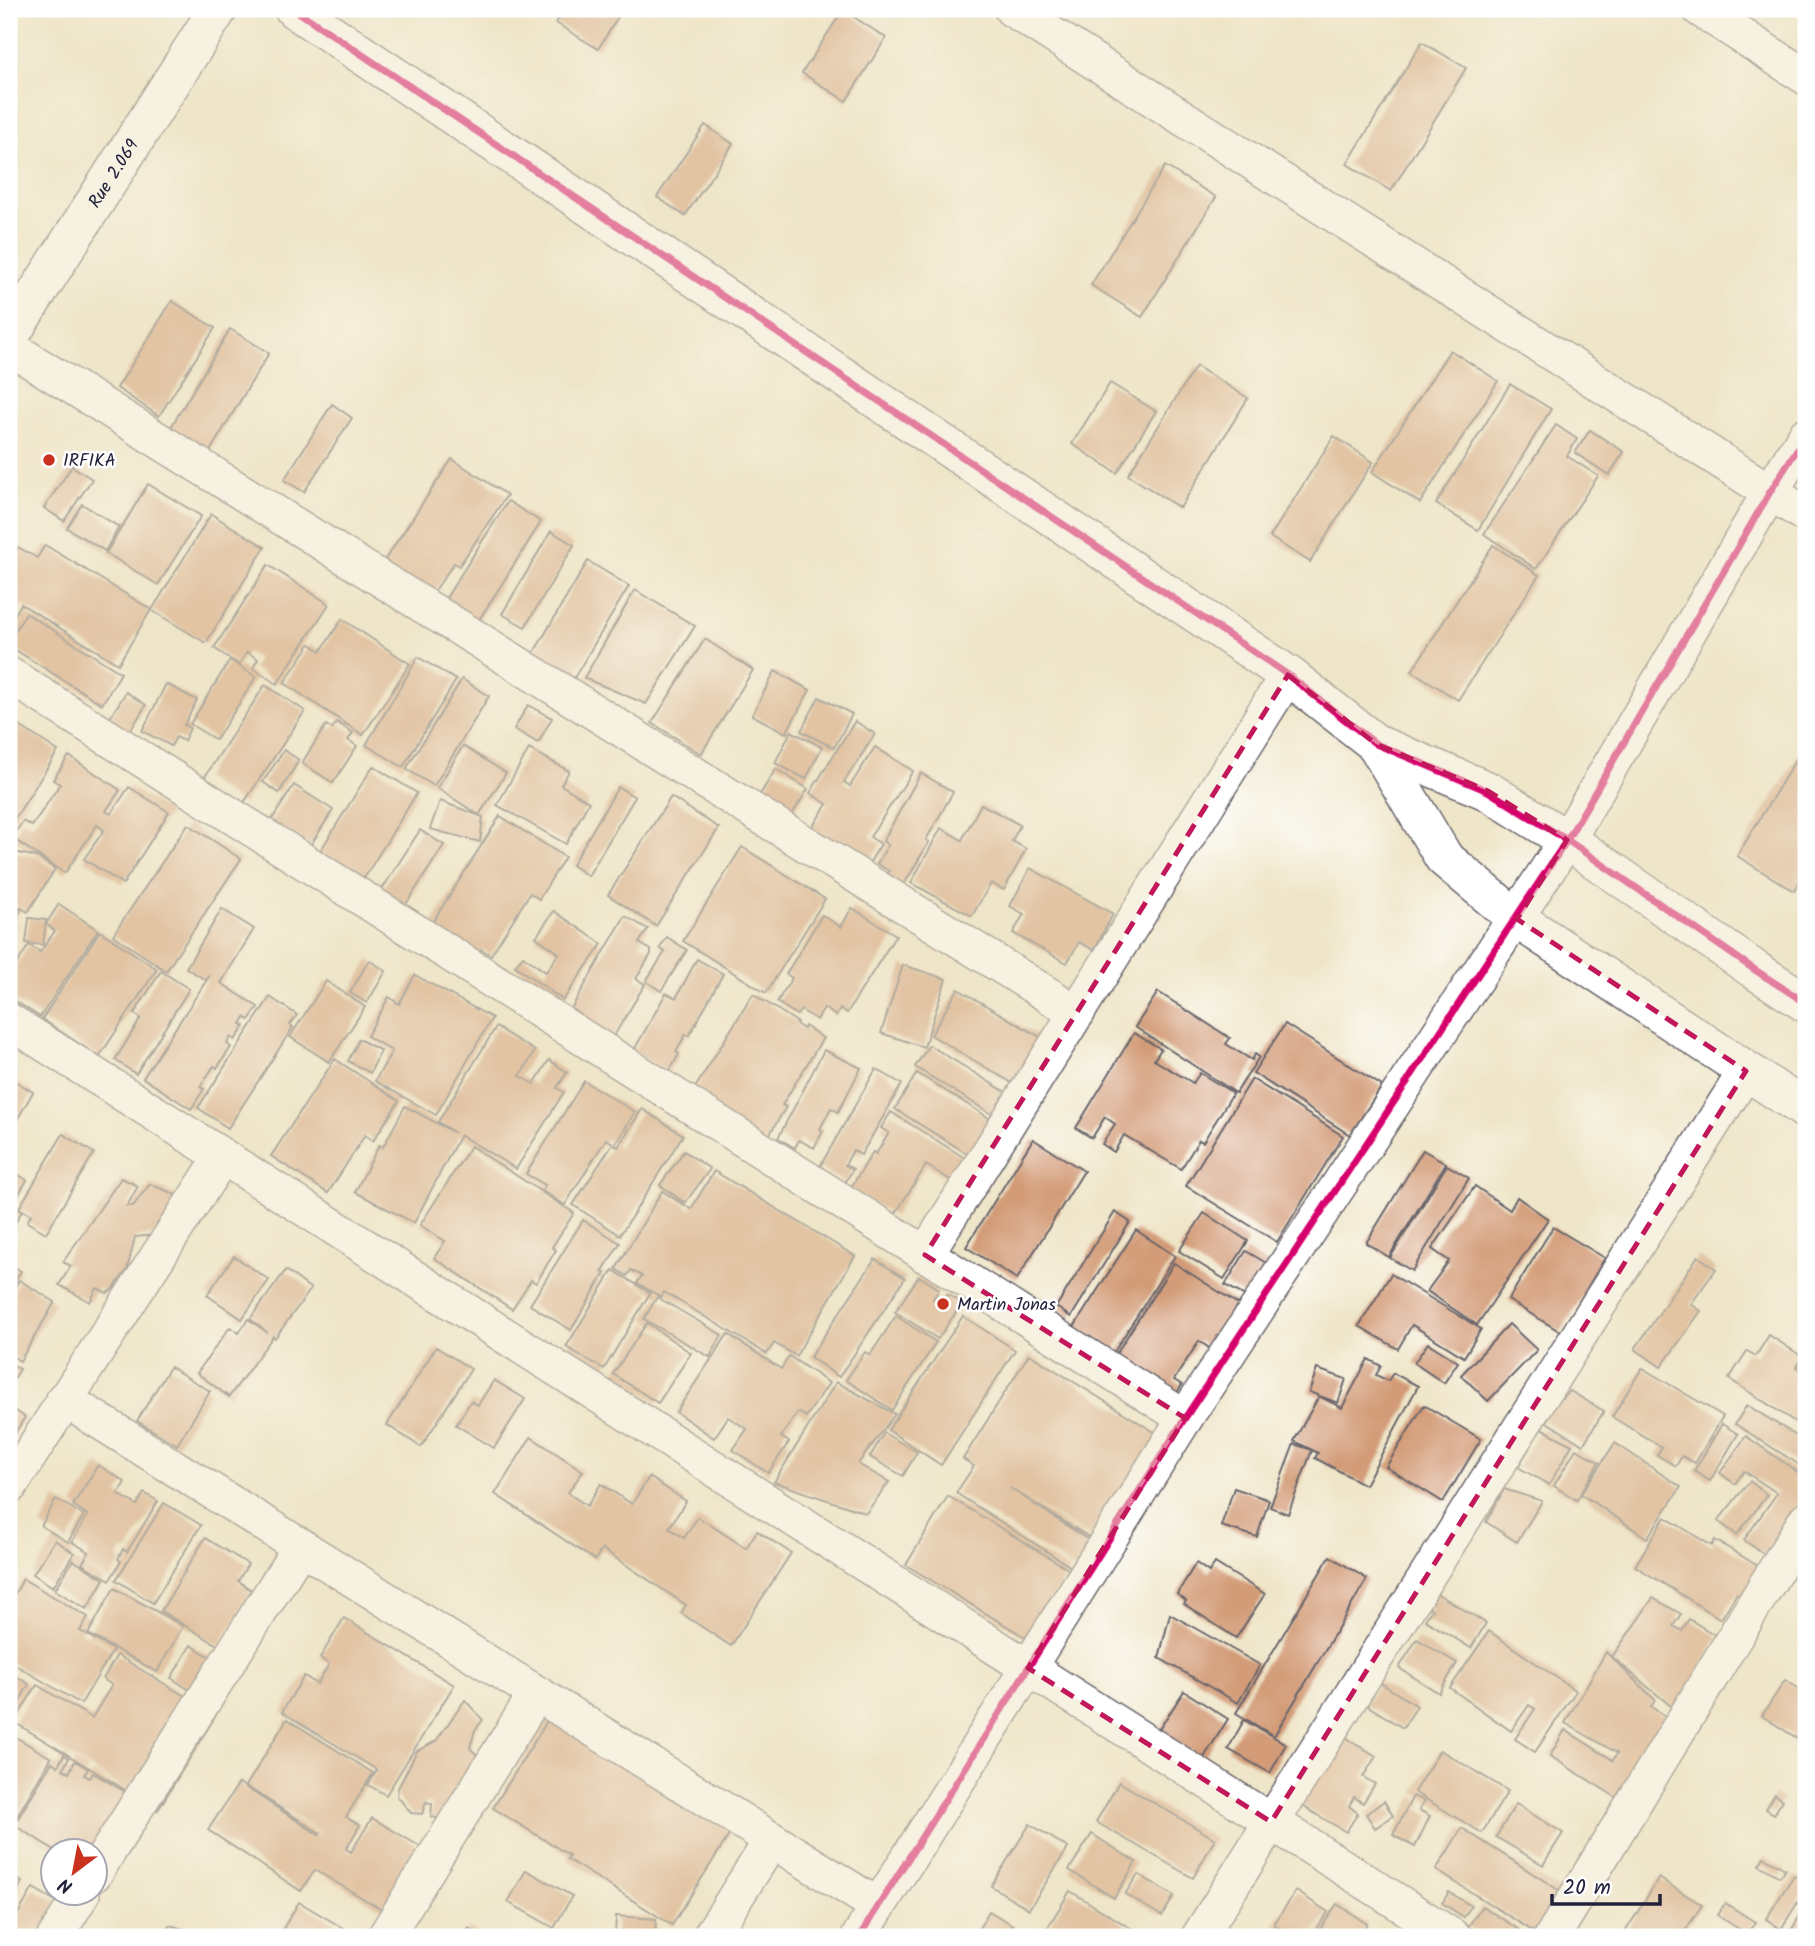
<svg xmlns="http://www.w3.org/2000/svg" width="1815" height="1946" font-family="Kalam,sans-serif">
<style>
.building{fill:#d39b77}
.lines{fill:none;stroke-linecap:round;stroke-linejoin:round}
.minor-casing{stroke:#6a666c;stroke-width:38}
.tertiary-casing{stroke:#6a666c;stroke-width:41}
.minor{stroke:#fff;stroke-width:35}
.tertiary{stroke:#fff;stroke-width:38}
.cycleway-casing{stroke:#fff;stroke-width:11}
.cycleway{stroke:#d6006c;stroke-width:7}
.marked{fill:none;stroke:#c2185b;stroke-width:5;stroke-dasharray:14 9;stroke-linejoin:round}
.poi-dot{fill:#c8321e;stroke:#fff;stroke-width:2.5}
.labels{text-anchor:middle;stroke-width:5;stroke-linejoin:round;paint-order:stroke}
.street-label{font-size:18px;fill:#22223b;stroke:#fff}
.poi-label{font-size:18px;fill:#22223b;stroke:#fff;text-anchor:start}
</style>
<rect width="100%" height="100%" fill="#fff"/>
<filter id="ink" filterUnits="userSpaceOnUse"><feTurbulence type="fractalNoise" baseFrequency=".0143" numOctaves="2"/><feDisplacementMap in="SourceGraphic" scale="14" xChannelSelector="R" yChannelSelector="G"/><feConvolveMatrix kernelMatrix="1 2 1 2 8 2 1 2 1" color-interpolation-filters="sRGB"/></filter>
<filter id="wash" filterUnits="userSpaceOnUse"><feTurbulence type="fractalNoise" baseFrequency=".00686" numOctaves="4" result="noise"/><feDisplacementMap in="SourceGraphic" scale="28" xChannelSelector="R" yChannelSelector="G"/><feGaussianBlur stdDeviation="1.57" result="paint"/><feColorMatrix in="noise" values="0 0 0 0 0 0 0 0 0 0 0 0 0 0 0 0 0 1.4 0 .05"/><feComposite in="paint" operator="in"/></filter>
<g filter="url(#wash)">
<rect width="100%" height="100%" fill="#efe5c8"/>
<g id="blocks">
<g class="building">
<polygon points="564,9 623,9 598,49 556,23"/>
<polygon points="843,10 886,38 846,101 802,73"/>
<polygon points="1422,42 1466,68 1391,191 1347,164"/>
<polygon points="705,125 733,144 685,216 657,197"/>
<polygon points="1165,166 1216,197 1142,317 1091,285"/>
<polygon points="172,301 215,328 159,416 117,388"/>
<polygon points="230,329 269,353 207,456 168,432"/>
<polygon points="1450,350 1498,381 1420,503 1372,472"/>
<polygon points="1196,366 1248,398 1180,508 1128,475"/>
<polygon points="1110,383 1156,411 1117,473 1072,444"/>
<polygon points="1510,384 1551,409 1478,530 1436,504"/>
<polygon points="332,404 352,418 304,492 284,480"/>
<polygon points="1556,425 1577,439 1567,456 1598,476 1536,569 1484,534"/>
<polygon points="1590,430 1624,452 1609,475 1575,453"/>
<polygon points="1334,436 1373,462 1310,562 1270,537"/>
<polygon points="452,459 507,495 459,566 454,563 429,599 380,567"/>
<polygon points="72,466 92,479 64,521 44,508"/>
<polygon points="148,484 201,516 158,585 106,553"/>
<polygon points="508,501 541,522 477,623 444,601"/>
<polygon points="82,504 119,527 105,551 67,528"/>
<polygon points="211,514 265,547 206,643 151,610 118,664 21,604 9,625 9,562 18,547 37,558 45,545 152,610"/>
<polygon points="551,531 574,545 525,627 502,614"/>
<polygon points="1493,545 1539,575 1458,700 1412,671"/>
<polygon points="588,561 629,586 574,678 533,654"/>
<polygon points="268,565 329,604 277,684 253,668 258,659 247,652 239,665 214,648"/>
<polygon points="635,590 695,626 646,704 584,678"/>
<polygon points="26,613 121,673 102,704 9,646 9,641"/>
<polygon points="342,619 410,664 363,735 284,683 310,644 321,651"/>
<polygon points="705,639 753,670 701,754 652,723"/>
<polygon points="418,657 456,680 403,767 366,745"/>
<polygon points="230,660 256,677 216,740 190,724"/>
<polygon points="775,671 810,690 786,733 752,715"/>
<polygon points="462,679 489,696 434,786 406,769"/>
<polygon points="166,684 197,700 184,725 190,728 184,741 176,737 171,746 142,731"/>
<polygon points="265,685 305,711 243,804 204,778"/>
<polygon points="126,692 146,705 128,734 108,721"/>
<polygon points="819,697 852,714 834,748 801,731"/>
<polygon points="528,705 552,718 538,743 514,729"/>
<polygon points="9,719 58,751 12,823 9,820"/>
<polygon points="855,721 875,734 844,782 850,786 875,747 913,771 870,837 881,844 863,873 806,837 827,804 810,793"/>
<polygon points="337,722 353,733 348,740 357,746 333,783 302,763 326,725 332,729"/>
<polygon points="791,731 822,747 806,779 775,763"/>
<polygon points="463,746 506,773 479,815 437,788"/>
<polygon points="1804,746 1806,748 1806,871 1794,891 1737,856"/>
<polygon points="529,749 569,771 561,785 589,802 566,844 497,805"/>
<polygon points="284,750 299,760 279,793 263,782"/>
<polygon points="69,756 120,790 106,811 111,814 129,787 169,812 123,884 84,859 104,830 97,825 65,873 12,838 23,821 32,826 60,784 53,780"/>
<polygon points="373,766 417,793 358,888 314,861"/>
<polygon points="776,769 808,789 791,816 759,796"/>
<polygon points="921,773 953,792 926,840 929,842 900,891 884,881 889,871 877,864 888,845 883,841"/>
<polygon points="294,785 333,810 310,846 271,821"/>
<polygon points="618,787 635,797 588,876 572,865"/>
<polygon points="671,797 719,828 656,926 608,895"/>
<polygon points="440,801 483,817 480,842 430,829"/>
<polygon points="981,804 1020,825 1012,841 1026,849 1004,890 991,883 972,916 911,883 941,828 962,840"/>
<polygon points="500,816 565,857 539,899 530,893 491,955 481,949 476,957 429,928"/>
<polygon points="188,824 241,859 166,971 113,935"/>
<polygon points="420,830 444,845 403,909 379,894"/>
<polygon points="742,847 825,899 766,993 683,941"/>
<polygon points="9,851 37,857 55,869 28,912 9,901"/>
<polygon points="1030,868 1113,914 1094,950 1079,942 1067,963 1013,933 1024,914 1010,906"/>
<polygon points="9,902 21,910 13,923 18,926 9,940"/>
<polygon points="59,904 98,930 40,1017 9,997 9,976 29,945 40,952 55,931 46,924"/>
<polygon points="852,908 896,935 847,1013 840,1009 836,1016 824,1008 817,1020 801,1010 797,1015 777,1002 792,978 786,974 822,915 841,927"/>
<polygon points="222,909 254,929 221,983 258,1007 249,1020 245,1017 241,1024 245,1026 235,1040 231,1037 227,1044 231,1047 217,1068 214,1066 200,1087 204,1089 191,1109 143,1078 210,975 206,980 186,968"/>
<polygon points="554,911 602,944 563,1000 515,966 523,956 546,972 559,953 536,937"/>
<polygon points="625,916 648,929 639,943 651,950 651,954 636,979 645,984 614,1036 586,1020 564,1021"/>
<polygon points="29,918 46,920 43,945 26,943"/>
<polygon points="100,931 157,969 99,1057 42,1019"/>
<polygon points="667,937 687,950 661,991 646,981 665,952 660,948"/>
<polygon points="697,959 723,974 689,1036 686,1034 676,1052 679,1054 669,1072 633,1052 666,993 676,998"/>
<polygon points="369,960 386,971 367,1003 350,993"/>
<polygon points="903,965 946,979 924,1047 881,1033"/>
<polygon points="161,971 189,989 136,1074 115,1060 141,1018 134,1014"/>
<polygon points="415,975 492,1018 436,1115 375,1081 392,1051 367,1036 389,997 399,1004"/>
<polygon points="326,981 365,1007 329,1062 290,1037"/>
<polygon points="958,989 1052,1044 1024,1090 931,1035"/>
<polygon points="1158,992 1230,1038 1226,1044 1252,1060 1255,1054 1259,1057 1236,1093 1135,1027"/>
<polygon points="753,994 797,1022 796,1024 804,1029 805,1026 823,1038 782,1105 786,1107 762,1147 687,1101"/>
<polygon points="270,997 297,1015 290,1025 293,1027 228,1128 198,1108"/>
<polygon points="1285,1024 1382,1086 1350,1135 1253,1073"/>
<polygon points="496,1027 535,1051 520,1076 534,1084 549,1060 567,1072 557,1088 564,1092 516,1169 460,1135 414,1223 355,1192 379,1145 383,1147 405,1106 455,1133 438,1122"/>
<polygon points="1134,1033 1161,1049 1154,1060 1193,1083 1200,1073 1233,1093 1203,1142 1199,1140 1181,1169 1124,1135 1114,1152 1102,1144 1115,1124 1105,1117 1092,1138 1076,1128"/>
<polygon points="359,1039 381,1051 370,1073 348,1061"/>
<polygon points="929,1045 1017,1099 1003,1121 915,1067"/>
<polygon points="824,1050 861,1068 838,1112 831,1108 820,1129 823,1131 814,1148 799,1140 795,1148 778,1138"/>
<polygon points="335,1059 399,1101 373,1141 365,1135 328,1193 271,1156"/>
<polygon points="876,1069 902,1084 861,1155 853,1150 845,1165 853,1169 845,1183 819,1168"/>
<polygon points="917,1073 1002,1126 981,1162 895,1109"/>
<polygon points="10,1078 33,1092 9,1134 9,1080"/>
<polygon points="1252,1079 1343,1136 1277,1242 1186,1186"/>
<polygon points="584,1081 635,1112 615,1145 618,1147 642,1109 683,1135 620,1235 573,1205 613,1143 606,1139 565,1205 542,1191 545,1185 526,1174"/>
<polygon points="891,1112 976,1165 962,1187 926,1165 894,1216 850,1189 873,1152 876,1154 889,1133 881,1128"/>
<polygon points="63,1134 94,1153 46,1233 27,1222 31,1215 19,1208"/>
<polygon points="1033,1139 1084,1171 1017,1279 966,1247"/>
<polygon points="471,1146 574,1213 552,1247 556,1250 536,1283 531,1280 512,1309 434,1258 445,1241 420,1225"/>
<polygon points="1423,1150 1446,1163 1389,1257 1366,1243"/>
<polygon points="684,1151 710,1169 685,1203 660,1185"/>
<polygon points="1447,1165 1469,1178 1412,1271 1390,1258"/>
<polygon points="9,1169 27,1180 12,1206 22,1211 9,1234"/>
<polygon points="714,1171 855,1256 796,1356 774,1343 767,1354 664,1292 661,1297 637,1283 642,1276 631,1270 627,1276 616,1269 662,1191 691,1209"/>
<polygon points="121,1178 138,1186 127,1206 133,1206 150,1184 172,1193 184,1202 154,1235 135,1237 127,1270 114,1288 107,1293 97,1288 90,1302 59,1285 71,1266 63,1262"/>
<polygon points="1475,1186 1510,1210 1517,1197 1548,1219 1477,1325 1427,1291 1449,1261 1432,1249"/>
<polygon points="1115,1212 1130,1222 1071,1317 1056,1307"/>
<polygon points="1204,1213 1248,1241 1224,1279 1179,1251"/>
<polygon points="583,1220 620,1243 602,1272 605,1273 571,1330 530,1305"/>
<polygon points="1553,1227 1605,1258 1561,1332 1508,1300"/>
<polygon points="1136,1230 1175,1256 1112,1355 1072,1330"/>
<polygon points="1246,1251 1273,1267 1254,1301 1225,1285"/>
<polygon points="234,1256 269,1280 242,1319 207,1295"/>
<polygon points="1698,1256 1716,1269 1691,1304 1701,1311 1661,1367 1635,1349"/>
<polygon points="875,1259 905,1278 839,1377 810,1357"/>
<polygon points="9,1263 21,1271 9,1291"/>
<polygon points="1174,1263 1241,1306 1212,1350 1199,1341 1174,1380 1182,1385 1169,1405 1116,1354"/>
<polygon points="286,1270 311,1289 275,1338 273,1336 229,1397 197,1373 230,1327 239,1333 248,1319 268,1333 250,1319"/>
<polygon points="613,1270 650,1293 604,1369 566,1347"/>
<polygon points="1391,1274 1481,1329 1464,1357 1412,1325 1398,1349 1359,1326"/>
<polygon points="919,1276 939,1289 933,1299 941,1304 947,1294 962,1303 938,1339 895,1312"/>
<polygon points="19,1280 55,1302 20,1361 9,1354 9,1297"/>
<polygon points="657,1297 722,1335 710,1357 644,1319"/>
<polygon points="896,1316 936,1342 892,1410 846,1380 865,1352 870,1355"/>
<polygon points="963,1316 1015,1350 941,1465 888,1430"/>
<polygon points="647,1323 691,1353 658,1403 613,1374"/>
<polygon points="1509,1324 1537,1350 1488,1401 1461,1375"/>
<polygon points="728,1334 781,1369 789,1356 829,1383 806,1417 798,1412 781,1437 789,1442 768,1473 733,1450 747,1429 728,1417 714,1438 676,1412"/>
<polygon points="1769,1335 1803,1357 1797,1367 1806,1373 1806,1429 1729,1379 1747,1351 1756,1356"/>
<polygon points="1428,1343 1458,1362 1444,1383 1414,1363"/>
<polygon points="436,1347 471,1369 421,1447 387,1425"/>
<polygon points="1029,1354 1164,1438 1100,1544 1010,1488 1096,1545 1079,1572 956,1493 974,1466 963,1459"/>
<polygon points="1368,1359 1381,1366 1376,1375 1388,1381 1393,1373 1418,1386 1365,1485 1315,1458 1318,1453 1294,1441 1319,1396 1342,1408"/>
<polygon points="9,1363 20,1369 9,1387"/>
<polygon points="170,1367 210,1391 177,1445 137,1421"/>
<polygon points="1642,1368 1723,1416 1695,1463 1682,1456 1676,1466 1657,1455 1662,1447 1612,1417"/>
<polygon points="1317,1369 1346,1379 1338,1403 1309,1392"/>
<polygon points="494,1380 525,1399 494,1448 456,1425 471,1401 478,1405"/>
<polygon points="836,1382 895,1414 858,1464 889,1482 866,1513 774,1482"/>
<polygon points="1570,1391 1604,1411 1583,1445 1539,1417"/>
<polygon points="1424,1405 1481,1439 1443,1502 1386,1467"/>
<polygon points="1747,1405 1806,1442 1806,1469 1735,1424"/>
<polygon points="9,1407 25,1417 9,1443"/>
<polygon points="1722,1424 1738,1434 1710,1481 1694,1471"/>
<polygon points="1541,1428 1572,1445 1549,1485 1518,1467"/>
<polygon points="884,1433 917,1452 903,1476 870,1457"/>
<polygon points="1746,1436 1806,1478 1806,1511 1772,1560 1744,1540 1777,1493 1744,1471 1735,1484 1720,1473"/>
<polygon points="531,1437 583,1471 568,1493 587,1506 601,1484 632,1504 649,1477 686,1501 669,1528 684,1538 698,1517 746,1548 757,1531 791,1553 731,1646 681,1613 686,1605 602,1549 595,1560 495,1494"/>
<polygon points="1615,1443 1681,1487 1647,1538 1581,1494"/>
<polygon points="1294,1444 1312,1450 1288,1514 1270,1507"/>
<polygon points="1576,1449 1599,1462 1577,1500 1554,1486"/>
<polygon points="98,1465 125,1482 118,1494 137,1505 144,1493 158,1501 127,1552 123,1549 118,1559 121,1561 110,1580 82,1564 89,1552 72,1542 88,1515 73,1505"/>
<polygon points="1750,1481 1767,1495 1737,1535 1718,1521"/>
<polygon points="1234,1488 1269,1500 1257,1537 1221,1526"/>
<polygon points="1504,1489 1542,1501 1517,1542 1486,1522"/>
<polygon points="948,1496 1070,1570 1028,1639 906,1565"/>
<polygon points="56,1499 84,1515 68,1542 41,1526"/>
<polygon points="164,1503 201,1525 153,1603 116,1580"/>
<polygon points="1665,1517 1712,1546 1715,1540 1763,1569 1746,1598 1737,1593 1721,1619 1635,1566"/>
<polygon points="205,1538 248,1564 238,1581 253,1591 219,1646 161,1611"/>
<polygon points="55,1540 74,1553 53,1587 33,1574"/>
<polygon points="1330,1556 1367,1579 1274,1736 1236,1713"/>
<polygon points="73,1560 104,1579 87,1609 55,1590"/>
<polygon points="1196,1563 1209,1572 1215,1563 1265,1594 1236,1638 1184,1604 1186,1601 1177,1594"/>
<polygon points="23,1579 88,1617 80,1631 113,1650 81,1704 9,1661 9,1604"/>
<polygon points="114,1588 183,1626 157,1672 88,1634"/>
<polygon points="1431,1590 1486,1623 1471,1648 1425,1620 1432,1609 1423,1604"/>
<polygon points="1653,1598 1681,1614 1673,1626 1682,1631 1689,1619 1718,1637 1678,1712 1612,1657"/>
<polygon points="1170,1614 1260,1665 1238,1703 1159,1658"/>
<polygon points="344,1618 454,1685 386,1795 368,1785 377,1770 282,1712 304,1676 317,1684 329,1664 320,1658"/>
<polygon points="1489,1631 1576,1691 1535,1752 1515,1739 1535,1709 1529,1705 1511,1731 1450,1688"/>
<polygon points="1417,1639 1457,1663 1439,1693 1399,1668"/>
<polygon points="191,1645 239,1675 218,1708 171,1678"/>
<polygon points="1606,1652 1655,1700 1651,1707 1673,1721 1622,1801 1550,1756 1565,1730 1613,1760 1617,1753 1565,1723"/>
<polygon points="117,1655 216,1715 158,1810 14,1722 37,1685 92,1718 112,1685 103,1679"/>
<polygon points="9,1672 29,1684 12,1715 9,1713"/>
<polygon points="1785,1680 1806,1693 1806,1744 1762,1716"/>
<polygon points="1379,1682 1417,1706 1403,1728 1365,1704"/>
<polygon points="1184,1691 1228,1719 1203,1759 1158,1731"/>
<polygon points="465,1700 483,1720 475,1730 470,1748 477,1755 479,1770 442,1819 431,1817 432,1804 426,1802 422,1814 411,1813 397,1796 398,1788 417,1751 436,1741"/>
<polygon points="549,1718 731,1832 672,1925 567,1859 569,1855 493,1808"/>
<polygon points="287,1719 373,1773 346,1817 360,1825 346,1849 351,1852 372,1818 431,1853 393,1916 315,1870 301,1891 208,1830 239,1783 319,1835 320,1833 246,1786"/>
<polygon points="1244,1720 1286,1744 1270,1773 1228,1749"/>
<polygon points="9,1733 51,1758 9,1830"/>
<polygon points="1342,1735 1376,1756 1363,1777 1375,1784 1363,1803 1354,1797 1349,1806 1358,1813 1346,1832 1299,1804"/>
<polygon points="1440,1750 1508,1791 1482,1833 1414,1792"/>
<polygon points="64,1755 69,1758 63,1769 69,1773 75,1761 88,1769 84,1775 90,1778 93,1773 139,1800 94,1852 58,1852 14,1825 52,1762 58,1766"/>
<polygon points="1119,1782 1215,1839 1193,1878 1096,1822"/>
<polygon points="1775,1794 1783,1800 1774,1814 1766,1809"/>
<polygon points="1413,1796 1424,1801 1419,1810 1430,1816 1415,1847 1393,1835"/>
<polygon points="1384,1801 1393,1816 1375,1828 1366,1814"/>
<polygon points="1516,1804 1563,1833 1543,1865 1496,1837"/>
<polygon points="1030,1824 1068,1848 1029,1909 991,1886"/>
<polygon points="1462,1828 1560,1891 1534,1932 1436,1870"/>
<polygon points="1092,1834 1136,1862 1114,1898 1069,1870"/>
<polygon points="1764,1857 1785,1869 1780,1877 1759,1865"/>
<polygon points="526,1870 572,1896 554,1928 508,1902"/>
<polygon points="9,1874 22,1882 9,1906"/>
<polygon points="1138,1874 1174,1896 1162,1916 1125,1894"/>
<polygon points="1794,1875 1806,1882 1806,1889 1781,1929 1766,1919"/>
<polygon points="1659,1878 1702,1905 1681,1937 1622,1937"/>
<polygon points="33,1888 85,1918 74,1937 9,1937 9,1929"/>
<polygon points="1070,1891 1145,1937 1042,1937"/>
<polygon points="1296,1891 1328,1912 1311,1937 1293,1937 1274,1924"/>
<polygon points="1449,1892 1471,1906 1464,1917 1442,1903"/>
<polygon points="299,1902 358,1937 278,1937"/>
<polygon points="1725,1903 1755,1922 1747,1934 1717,1915"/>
<polygon points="1337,1904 1367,1924 1358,1937 1315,1937"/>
<polygon points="1482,1906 1527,1935 1525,1937 1484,1937 1468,1927"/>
<polygon points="1806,1906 1806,1937 1787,1937"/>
<polygon points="989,1911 1013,1925 1006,1937 974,1937"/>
<polygon points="616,1916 656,1919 655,1937 615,1937"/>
<polygon points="169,1925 210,1936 210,1937 165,1937"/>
<polygon points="469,1928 483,1937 464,1937"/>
<polygon points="1772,1930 1783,1937 1768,1937"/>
</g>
</g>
</g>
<g filter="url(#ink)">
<use href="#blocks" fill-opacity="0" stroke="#6a666c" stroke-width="2"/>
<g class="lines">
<defs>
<g id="minor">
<polyline points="1012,9 1806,515"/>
<polyline points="1700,9 1806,77"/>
<polyline points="9,347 1077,1013"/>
<polyline points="9,675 1185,1418"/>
<polyline points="9,1021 1453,1937"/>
<polyline points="925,1255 1288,675"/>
<polyline points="64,1399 878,1906"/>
<polyline points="9,1487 222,1157"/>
<polyline points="94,1874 301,1546"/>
<polyline points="55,1937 82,1894"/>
<polyline points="385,1937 536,1694"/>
<polyline points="710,1937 772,1840"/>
<polyline points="859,1937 1185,1418 1567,840 1770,492 1806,435"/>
<polyline points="1199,1937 1746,1071"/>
<polyline points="1552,1937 1806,1520"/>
</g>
<g id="tertiary">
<polyline points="294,9 1288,675 1376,744 1488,791 1567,840 1755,970 1806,1003"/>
<path id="s1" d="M9,337L218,9"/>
<polyline points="1376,744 1444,858 1517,919 1806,1110"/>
</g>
</defs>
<use href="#minor" class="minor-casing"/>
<use href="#tertiary" class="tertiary-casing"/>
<use href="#minor" class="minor"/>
<use href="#tertiary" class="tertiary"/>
<defs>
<g id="cycleway">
<polyline points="294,9 1288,675 1376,744 1488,791 1567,840 1755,970 1806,1003"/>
<polyline points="859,1937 1185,1418 1567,840 1770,492 1806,435"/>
</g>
</defs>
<use href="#cycleway" class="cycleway-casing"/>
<use href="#cycleway" class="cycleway"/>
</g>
</g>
<path d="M0 0H1815V1946H0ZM1288,675L1376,744L1488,791L1567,840L1517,919L1746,1071L1271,1822L1028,1668L1185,1418L925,1255Z" fill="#efe5c8" fill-opacity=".55" fill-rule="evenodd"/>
<path class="marked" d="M1288,675L1376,744L1488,791L1567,840L1517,919L1746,1071L1271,1822L1028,1668L1185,1418L925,1255Z"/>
<g class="poi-dot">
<circle cx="49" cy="460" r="7"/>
<circle cx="943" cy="1304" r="7"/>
</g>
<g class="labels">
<g class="street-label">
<text dy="6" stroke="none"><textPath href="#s1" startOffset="194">Rue 2.069</textPath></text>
</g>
<g class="poi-label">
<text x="63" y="466">IRFIKA</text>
<text x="957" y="1310">Martin Jonas</text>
</g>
</g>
<rect width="1815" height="1946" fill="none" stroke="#fff" stroke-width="35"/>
<g transform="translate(74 1872) rotate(212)"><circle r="33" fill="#ffffff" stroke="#a7a7b1" stroke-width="2"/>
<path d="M0-5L12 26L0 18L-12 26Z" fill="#c8321e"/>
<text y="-10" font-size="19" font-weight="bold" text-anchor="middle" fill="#22223b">N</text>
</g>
<path d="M1552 1894v10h108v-10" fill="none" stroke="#22223b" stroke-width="3.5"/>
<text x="1563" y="1894" font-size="21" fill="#22223b" stroke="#ffffff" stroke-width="5" paint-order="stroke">20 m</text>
</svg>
